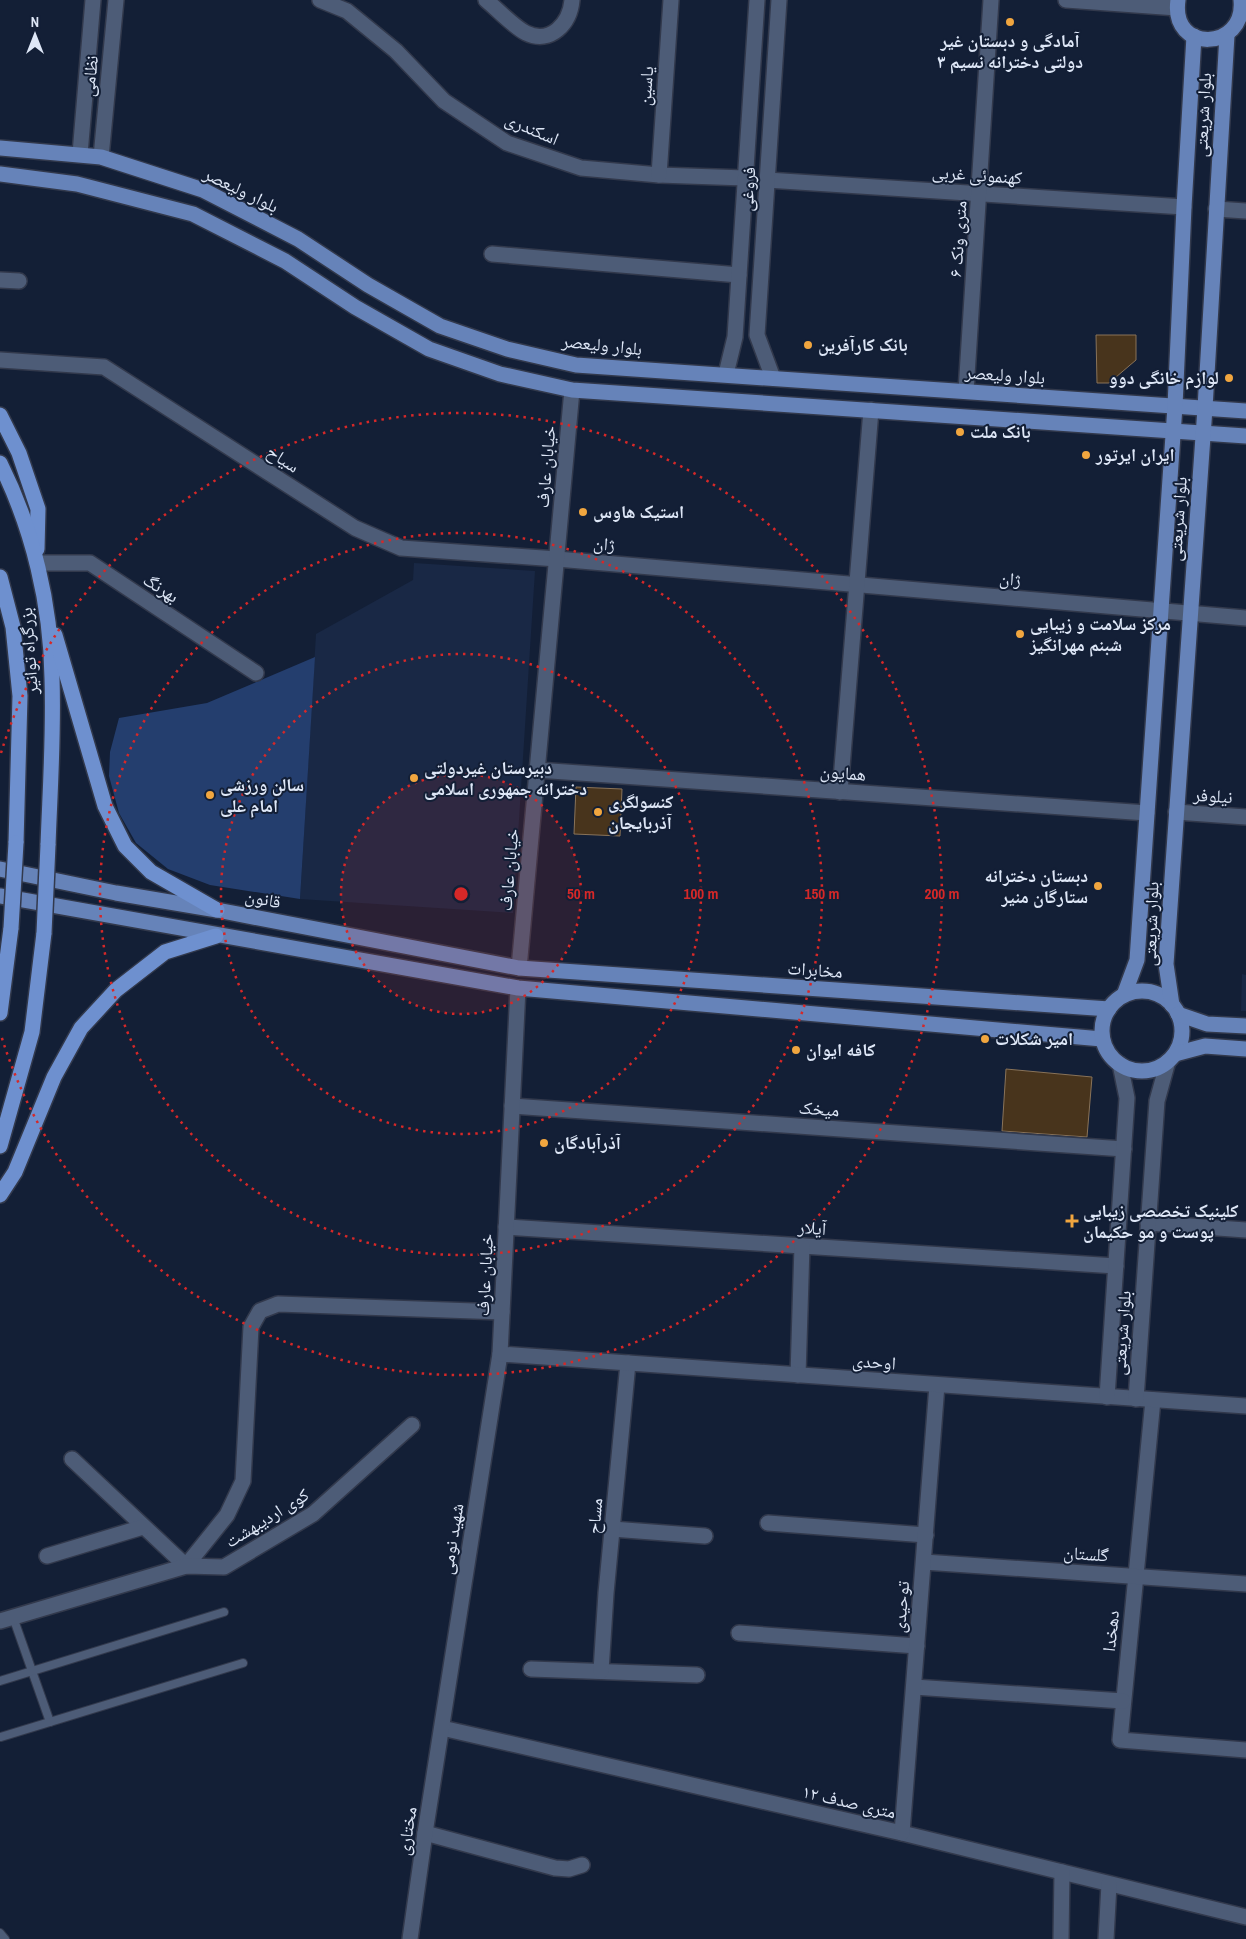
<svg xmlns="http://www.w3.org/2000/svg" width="1246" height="1939" font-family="'Archivo Narrow','Noto Naskh Arabic',sans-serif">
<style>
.built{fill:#192845}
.green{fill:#243e6e}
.building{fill:#48341c;stroke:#897359}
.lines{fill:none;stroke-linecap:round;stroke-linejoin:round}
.service-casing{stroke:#32394c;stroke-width:10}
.minor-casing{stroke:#32394c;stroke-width:18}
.tertiary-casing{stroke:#32394c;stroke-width:18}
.secondary-casing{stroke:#32394c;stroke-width:18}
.primary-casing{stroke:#32394c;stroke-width:18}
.trunk-casing{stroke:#32394c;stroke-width:18}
.service{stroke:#4d5c77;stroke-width:8}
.minor{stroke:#4d5c77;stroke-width:15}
.tertiary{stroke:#4d5c77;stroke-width:15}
.secondary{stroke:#4d5c77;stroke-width:15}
.primary{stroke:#6683b9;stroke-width:15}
.trunk{stroke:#6e90cf;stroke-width:15}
.trunk-bridge-casing{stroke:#32394c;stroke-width:18;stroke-linecap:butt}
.trunk-bridge{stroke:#6e90cf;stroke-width:15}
.ring{fill:none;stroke:#d62828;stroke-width:2.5;stroke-dasharray:2.5 5}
.poi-dot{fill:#f1a63f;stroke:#131f36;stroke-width:2}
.labels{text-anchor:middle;stroke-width:4;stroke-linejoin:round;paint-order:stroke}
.poi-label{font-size:18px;font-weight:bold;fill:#dee7f7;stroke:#131f36;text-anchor:start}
.street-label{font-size:18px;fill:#dee7f7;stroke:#131f36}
.centre{fill:#d62828;stroke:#131f36;stroke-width:2.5}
.ring-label{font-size:15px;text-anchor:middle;font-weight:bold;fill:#d62828;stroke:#131f36;stroke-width:4;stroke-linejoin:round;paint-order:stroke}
</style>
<rect width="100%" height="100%" fill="#131f36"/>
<g class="built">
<polygon points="414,563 535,571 513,913 300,899 316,634 413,580"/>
<polygon points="1242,974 1246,975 1246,1011 1241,1011"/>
</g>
<polygon class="green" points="315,657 300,899 210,885 168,869 136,843 119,813 109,776 110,752 119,718 207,703"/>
<g class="building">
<polygon points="1096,335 1136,335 1136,360 1109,383 1097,383"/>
<polygon points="576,787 622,789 620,836 574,834"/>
<polygon points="1006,1069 1092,1077 1087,1137 1002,1131"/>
</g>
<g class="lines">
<defs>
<g id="service">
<polyline points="13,1617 50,1722"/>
<polyline points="0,1681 224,1612"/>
<polyline points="1,1737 243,1663"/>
<polyline points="0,1933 5,1939"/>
</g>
<g id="minor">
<polyline points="320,0 347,11 396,51 444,101 507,143 581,168 659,175 745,178"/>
<path d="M486,0C497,9 514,27 526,33C551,45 570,23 572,0"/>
<polyline points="659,175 671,0"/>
<polyline points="767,180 1184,207"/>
<polyline points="1216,209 1246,211"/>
<polyline points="492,254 739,275"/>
<polyline points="0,280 19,281"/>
<polyline points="0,360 104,367 355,528 401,548 557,559 1246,618"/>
<polyline points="966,391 991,0"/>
<polyline points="37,563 90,563 256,673"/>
<polyline points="537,770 1147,813"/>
<polyline points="840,792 871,410"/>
<polyline points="1176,812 1246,817"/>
<polyline points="512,1106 1124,1149"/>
<polyline points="1148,1223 1246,1230"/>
<polyline points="506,1227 1116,1266"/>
<polyline points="798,1375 802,1246"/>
<polyline points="1153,1400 1120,1740 1246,1750"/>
<polyline points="72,1459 186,1566 227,1515 243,1481 251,1327 260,1311 278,1304 502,1312"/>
<polyline points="768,1523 926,1535"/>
<polyline points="612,1529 705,1536"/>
<polyline points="47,1556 143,1527"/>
<polyline points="924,1562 1246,1584"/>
<polyline points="0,1621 186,1566 224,1567 313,1514 412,1425"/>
<polyline points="739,1633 917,1646"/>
<polyline points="531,1669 697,1675"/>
<polyline points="601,1671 606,1593 628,1363"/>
<polyline points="914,1687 1123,1701"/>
<polyline points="442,1728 902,1833 1246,1917"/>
<polyline points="425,1833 555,1868 569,1869 582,1865"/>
<polyline points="902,1833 937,1385"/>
<polyline points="410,1939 425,1833 500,1354"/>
<polyline points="1061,1939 1062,1872"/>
<polyline points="1106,1939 1109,1884"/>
</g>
<g id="tertiary">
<polyline points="519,968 572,390"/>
<polyline points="518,988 500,1354 1246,1406"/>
<polyline points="1107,1397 1127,1098 1120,1064"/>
<polyline points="1136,1399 1157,1101 1168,1061"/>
</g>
<g id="secondary">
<polyline points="1066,0 1177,8"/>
<polyline points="80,154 93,0"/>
<polyline points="101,157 116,0"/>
<polyline points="726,374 735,337 757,0"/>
<polyline points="773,378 757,335 779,0"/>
</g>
<g id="primary">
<path d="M1178,0C1170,54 1246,51 1241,0"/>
<polyline points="0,148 101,157 203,190 298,239 368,285 440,326 507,349 576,365 1246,411"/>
<polyline points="0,174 77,184 193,214 285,261 355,307 429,349 500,374 572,390 1246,436"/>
<polyline points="0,869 116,893 217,910 519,968 1109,1009"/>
<polyline points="0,896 518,988 1102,1039"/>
<circle cx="1142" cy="1031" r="40"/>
<polyline points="1124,995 1137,960 1175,406 1184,207 1194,36"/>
<polyline points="1172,1005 1166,964 1205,408 1227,35"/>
<polyline points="1178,1014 1207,1024 1246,1026"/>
<polyline points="1175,1054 1205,1046 1246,1049"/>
</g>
<g id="trunk">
<polyline points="0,415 19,453 38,509 37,549"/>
<path d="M0,463C33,529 51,605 52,678C54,734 50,790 48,845"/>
<polyline points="0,577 13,627 20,696 16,843"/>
<polyline points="55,635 105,806 125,846 151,872 217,910"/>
<polyline points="0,1013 11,928"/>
<polyline points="0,1146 32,1032 44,933"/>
<polyline points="0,1195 15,1172 54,1077 81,1028 116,990 165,952 216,936"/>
</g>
</defs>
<use href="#service" class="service-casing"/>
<use href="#minor" class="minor-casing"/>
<use href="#tertiary" class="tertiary-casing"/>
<use href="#secondary" class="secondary-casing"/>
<use href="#primary" class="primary-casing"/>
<use href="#trunk" class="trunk-casing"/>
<use href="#service" class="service"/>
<use href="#minor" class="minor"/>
<use href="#tertiary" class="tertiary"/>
<use href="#secondary" class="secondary"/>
<use href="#primary" class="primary"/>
<use href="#trunk" class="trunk"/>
<defs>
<g id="trunk-bridge">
<polyline points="11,928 16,843"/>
<polyline points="44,933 48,845"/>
</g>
</defs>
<use href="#trunk-bridge" class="trunk-bridge-casing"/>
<use href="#trunk-bridge" class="trunk-bridge"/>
</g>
<circle cx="461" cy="894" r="120" fill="#d62828" fill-opacity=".12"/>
<g class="ring">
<circle cx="461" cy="894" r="120"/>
<circle cx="461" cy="894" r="240"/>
<circle cx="461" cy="894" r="361"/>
<path d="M1 753A481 481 0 1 1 1 1035"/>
</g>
<g class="poi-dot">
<circle cx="1010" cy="22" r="5"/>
<circle cx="808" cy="345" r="5"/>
<circle cx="1229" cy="378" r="5"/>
<circle cx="960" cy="432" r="5"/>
<circle cx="1086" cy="455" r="5"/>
<circle cx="583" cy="512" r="5"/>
<circle cx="1020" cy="634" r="5"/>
<circle cx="414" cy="778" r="5"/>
<circle cx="210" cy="795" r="5"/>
<circle cx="598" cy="812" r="5"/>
<circle cx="1098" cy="886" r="5"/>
<circle cx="985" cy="1039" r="5"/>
<circle cx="796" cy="1050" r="5"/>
<circle cx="544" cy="1143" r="5"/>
<path d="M1069.5 1213.5h5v5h5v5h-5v5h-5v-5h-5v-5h5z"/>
</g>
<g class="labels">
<g class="poi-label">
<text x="1010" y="47" text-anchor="middle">آمادگی و دبستان غیر<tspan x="1010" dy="21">دولتی دخترانه نسیم ۳</tspan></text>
<text x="818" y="351">بانک کارآفرین</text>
<text x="1219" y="384" text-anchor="end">لوازم خانگی دوو</text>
<text x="970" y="438">بانک ملت</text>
<text x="1096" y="461">ایران ایرتور</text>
<text x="593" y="518">استیک هاوس</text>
<text x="1030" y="630">مرکز سلامت و زیبایی<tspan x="1030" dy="21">شبنم مهرانگیز</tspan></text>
<text x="424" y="774">دبیرستان غیردولتی<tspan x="424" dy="21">دخترانه جمهوری اسلامی</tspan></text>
<text x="220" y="791">سالن ورزشی<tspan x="220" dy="21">امام علی</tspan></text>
<text x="608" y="808">کنسولگری<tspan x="608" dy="21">آذربایجان</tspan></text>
<text x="1088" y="882" text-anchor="end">دبستان دخترانه<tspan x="1088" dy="21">ستارگان منیر</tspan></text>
<text x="995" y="1045">امیر شکلات</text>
<text x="806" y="1056">کافه ایوان</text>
<text x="554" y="1149">آذرآبادگان</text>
<text x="1083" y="1217">کلینیک تخصصی زیبایی<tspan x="1083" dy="21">پوست و مو حکیمان</tspan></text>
</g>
<g class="street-label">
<text transform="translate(90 76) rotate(-84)" y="6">نظامی</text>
<text transform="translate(646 86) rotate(-86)" y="6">یاسین</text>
<text transform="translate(1203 115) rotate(-87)" y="6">بلوار شریعتى</text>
<text transform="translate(532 129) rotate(23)" y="6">اسکندری</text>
<text transform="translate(977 175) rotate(4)" y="6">کهنموئی غربی</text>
<text transform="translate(748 189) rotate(-86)" y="6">فروغى</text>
<text transform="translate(241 190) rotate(26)" y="6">بلوار ولیعصر</text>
<text transform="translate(958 239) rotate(-86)" y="6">۶ متری ونک</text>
<text transform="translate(602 345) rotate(6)" y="6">بلوار ولیعصر</text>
<text transform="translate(1005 375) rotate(4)" y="6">بلوار ولیعصر</text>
<text transform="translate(283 459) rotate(33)" y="6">سیاح</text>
<text transform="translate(546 467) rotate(-85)" y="6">خیابان عارف</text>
<text transform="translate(1178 519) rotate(-86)" y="6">بلوار شریعتى</text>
<text transform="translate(604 544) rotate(5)" y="6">ژان</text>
<text transform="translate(1010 579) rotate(5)" y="6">ژان</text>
<text transform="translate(161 588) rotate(33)" y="6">بهرنگ</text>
<text transform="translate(29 651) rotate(-94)" y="6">بزرگراه توانیر</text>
<text transform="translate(843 773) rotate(4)" y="6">همایون</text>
<text transform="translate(1213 796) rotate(4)" y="6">نیلوفر</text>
<text transform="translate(509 870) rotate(-85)" y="6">خیابان عارف</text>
<text transform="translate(263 899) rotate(11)" y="6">قانون</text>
<text transform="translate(1151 924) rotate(-88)" y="6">بلوار شریعتى</text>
<text transform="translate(815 970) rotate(4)" y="6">مخابرات</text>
<text transform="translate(819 1109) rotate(4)" y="6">میخک</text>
<text transform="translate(812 1228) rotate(4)" y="6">آیلار</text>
<text transform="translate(485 1275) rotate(-87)" y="6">خیابان عارف</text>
<text transform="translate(1122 1333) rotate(-86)" y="6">بلوار شریعتى</text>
<text transform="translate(874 1362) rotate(4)" y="6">اوحدی</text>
<text transform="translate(595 1516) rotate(-85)" y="6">مساح</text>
<text transform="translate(267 1518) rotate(-32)" y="6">کوی اردیبهشت</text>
<text transform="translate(452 1539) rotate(-81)" y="6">شهید نومی</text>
<text transform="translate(1086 1554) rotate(4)" y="6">گلستان</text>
<text transform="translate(901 1607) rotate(-85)" y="6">توحیدی</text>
<text transform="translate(1111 1631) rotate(-84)" y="6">دهخدا</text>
<text transform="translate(849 1802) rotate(13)" y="6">۱۲ متری صدف</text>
<text transform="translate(407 1831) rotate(-81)" y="6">مختاری</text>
</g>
</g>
<circle cx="461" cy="894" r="8" class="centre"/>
<g class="ring-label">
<text x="581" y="899">50 m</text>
<text x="701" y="899">100 m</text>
<text x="822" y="899">150 m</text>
<text x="942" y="899">200 m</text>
</g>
<g transform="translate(35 35)" stroke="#131f36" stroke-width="4" paint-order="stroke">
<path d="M0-4L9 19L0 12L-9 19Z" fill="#dee7f7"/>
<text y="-8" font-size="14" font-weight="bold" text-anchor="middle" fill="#dee7f7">N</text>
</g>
</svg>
